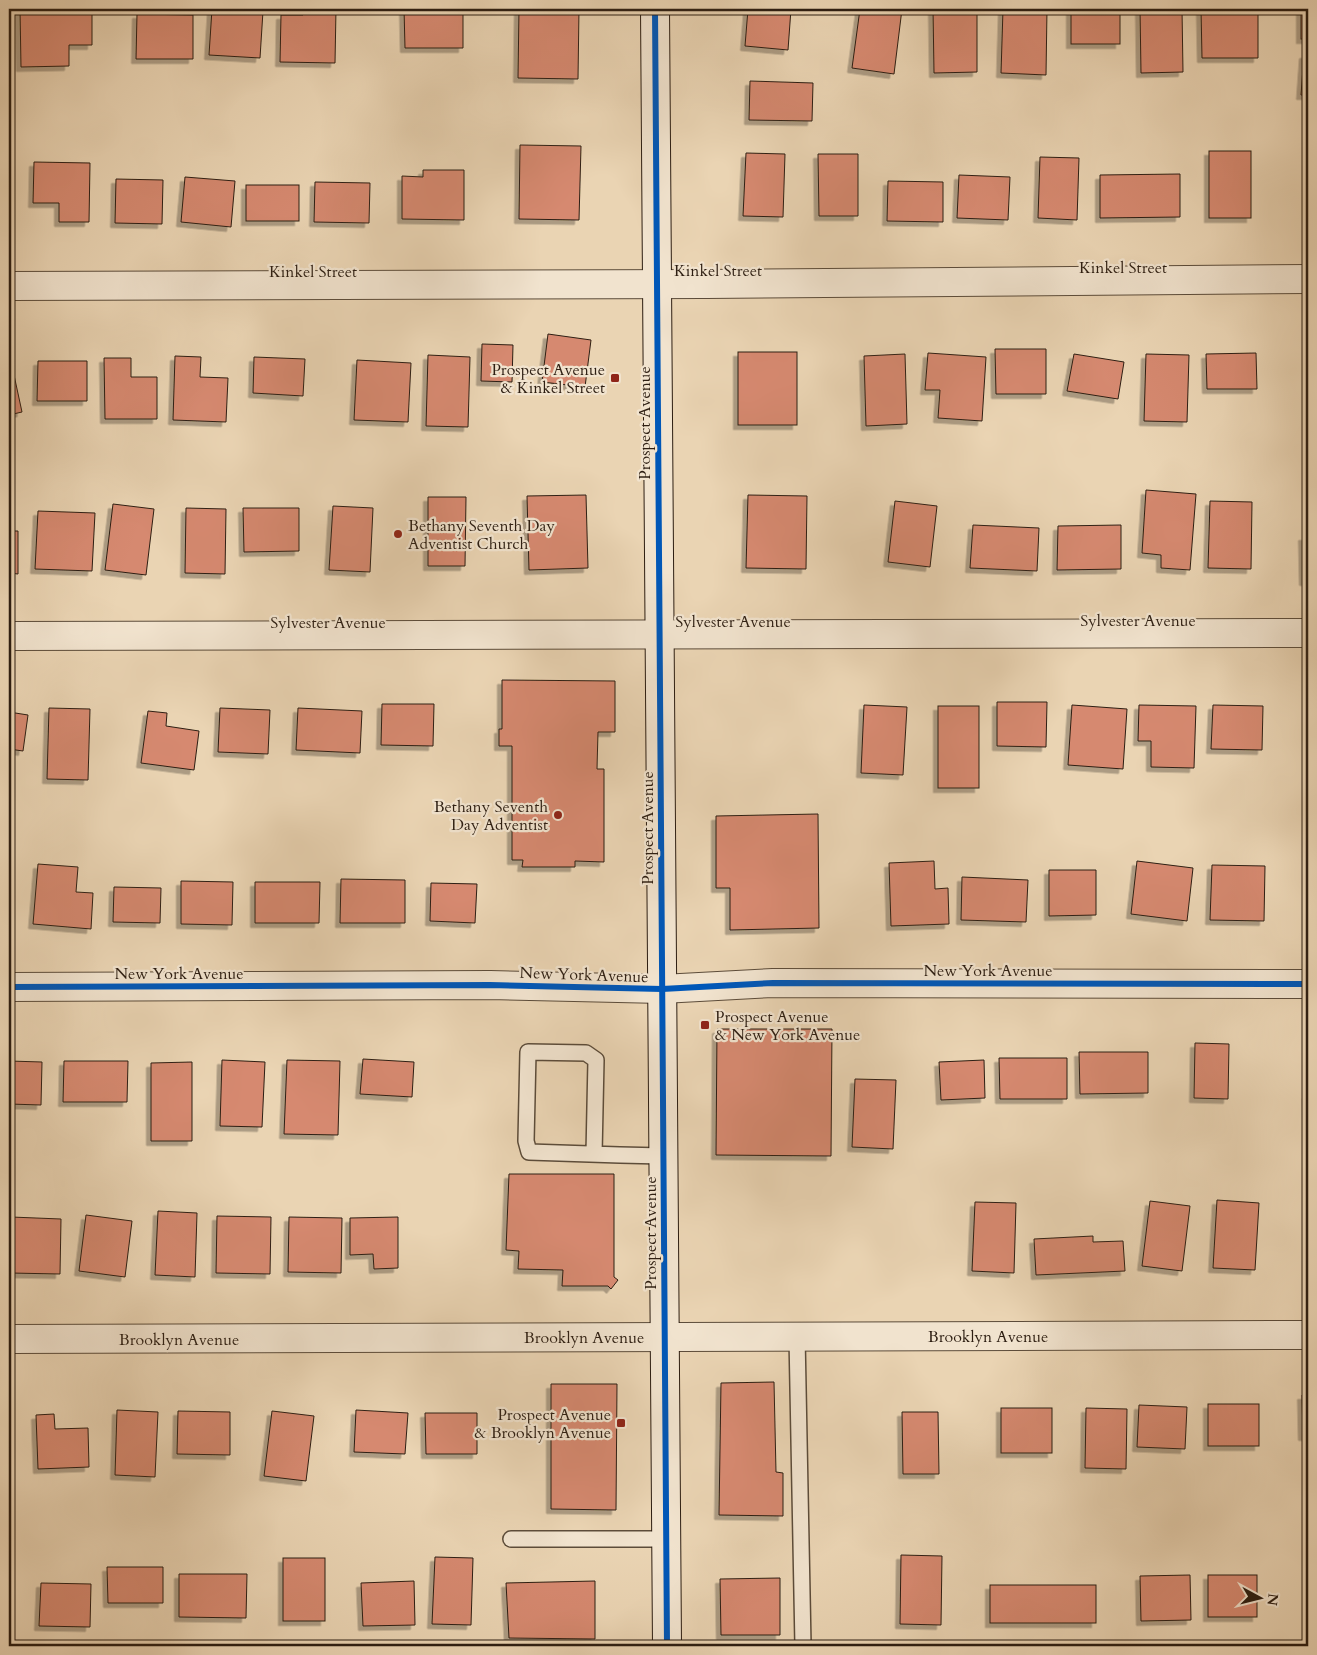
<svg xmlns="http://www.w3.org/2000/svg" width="1317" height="1655" font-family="Cardo,serif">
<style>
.building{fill:#d6896f;stroke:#2d1e12;filter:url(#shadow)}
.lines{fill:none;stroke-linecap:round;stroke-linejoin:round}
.service-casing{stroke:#5c4c3a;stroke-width:18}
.minor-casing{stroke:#5c4c3a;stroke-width:30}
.secondary-casing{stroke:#2d1e12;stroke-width:30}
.service{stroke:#f1e3ce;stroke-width:15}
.minor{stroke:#f1e3ce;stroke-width:28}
.secondary{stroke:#f1e3ce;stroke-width:28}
.cycleway-casing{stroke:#f1e3ce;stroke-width:9}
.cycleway{stroke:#0057b8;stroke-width:6}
.poi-dot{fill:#8f2418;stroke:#f1e3ce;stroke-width:2}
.labels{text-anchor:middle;stroke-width:4.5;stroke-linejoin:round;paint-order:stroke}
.street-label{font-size:16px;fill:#2d1e12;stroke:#f1e3ce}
.poi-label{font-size:16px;fill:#2d1e12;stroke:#f1e3ce;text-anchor:end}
</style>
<defs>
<filter id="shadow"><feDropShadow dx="-4.5" dy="4.5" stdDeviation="0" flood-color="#0004"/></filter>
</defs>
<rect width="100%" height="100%" fill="#ead4b3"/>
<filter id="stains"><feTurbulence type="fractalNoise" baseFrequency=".004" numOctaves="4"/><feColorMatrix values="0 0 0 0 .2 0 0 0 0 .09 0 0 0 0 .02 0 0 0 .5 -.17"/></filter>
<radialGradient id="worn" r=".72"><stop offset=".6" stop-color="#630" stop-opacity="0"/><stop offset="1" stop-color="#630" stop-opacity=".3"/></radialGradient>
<g class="building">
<polygon points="20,9 92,9 92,45 69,45 69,66 21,67"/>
<polygon points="212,9 263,11 260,58 209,55"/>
<polygon points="303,9 336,9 335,63 280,62 281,15 303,15"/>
<polygon points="404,9 463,9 463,48 405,48"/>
<polygon points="519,9 579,9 578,79 518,78"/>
<polygon points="748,9 791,9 788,50 745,46"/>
<polygon points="860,9 902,9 894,74 852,68"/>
<polygon points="933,9 977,9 977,72 934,73"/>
<polygon points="1003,9 1047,9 1046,75 1001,73"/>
<rect x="1071" y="9" width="49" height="35"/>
<polygon points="1140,9 1182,9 1183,72 1141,73"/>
<polygon points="1201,9 1258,9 1258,58 1202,58"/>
<rect x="1301" y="9" width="7" height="30"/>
<polygon points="137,14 193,15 193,59 136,59"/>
<polygon points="1304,54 1308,54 1308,95 1301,95"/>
<polygon points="750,81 813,83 812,121 749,120"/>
<polygon points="520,145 581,146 579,220 519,219"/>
<rect x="1209" y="151" width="42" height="67"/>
<polygon points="746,153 785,154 783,217 743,216"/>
<polygon points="818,154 858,154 858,216 819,216"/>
<polygon points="1040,157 1079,158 1077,220 1038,218"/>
<polygon points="34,162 90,163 89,222 59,222 59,203 33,203"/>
<polygon points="423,170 464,170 464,220 402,219 402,176 423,177"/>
<polygon points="1180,174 1180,217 1100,218 1100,175"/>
<polygon points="959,175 1010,177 1008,220 957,218"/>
<polygon points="185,177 235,181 231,227 181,222"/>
<polygon points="116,179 163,180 162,224 115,223"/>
<polygon points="888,181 943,182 943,222 887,221"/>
<polygon points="315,182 370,183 369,223 314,222"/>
<rect x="246" y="185" width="53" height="36"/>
<polygon points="548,334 591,340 585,387 542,382"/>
<polygon points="482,344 513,345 512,382 481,381"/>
<polygon points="995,349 1046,349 1046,394 996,394"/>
<rect x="738" y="352" width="59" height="73"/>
<polygon points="928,353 986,357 982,421 938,418 940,390 925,390"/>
<polygon points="1256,353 1257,389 1207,389 1206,354"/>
<polygon points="905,354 907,424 866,426 864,356"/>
<polygon points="1074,354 1124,362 1118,399 1067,391"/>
<polygon points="1146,354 1189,355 1187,422 1144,421"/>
<polygon points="428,355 470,357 468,427 426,426"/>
<polygon points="175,356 201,357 200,377 228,378 226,422 173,420"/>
<polygon points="254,357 305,359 303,396 253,393"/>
<polygon points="104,358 131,358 131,377 157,377 157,419 105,419"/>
<polygon points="357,360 411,363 408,422 354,420"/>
<polygon points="38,361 87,361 87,401 37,401"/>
<polygon points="14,375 22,412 9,415 9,376"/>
<polygon points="1146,490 1196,494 1190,570 1161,568 1161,555 1142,553"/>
<polygon points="586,495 588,568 529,570 527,496"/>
<polygon points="748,495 807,496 806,569 746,568"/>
<polygon points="428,497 466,497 465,566 428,566"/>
<polygon points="895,501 937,506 930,567 888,562"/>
<polygon points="1210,501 1252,502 1251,569 1208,568"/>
<polygon points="113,504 154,509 146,575 105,570"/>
<polygon points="333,506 373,508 370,572 329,570"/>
<polygon points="186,508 226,509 225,574 185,573"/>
<polygon points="243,508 299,508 299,551 244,552"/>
<polygon points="38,511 95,513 92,571 35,569"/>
<polygon points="973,525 1039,528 1037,571 970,568"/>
<polygon points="1121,525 1121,569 1057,570 1058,526"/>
<polygon points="9,531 18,531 18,574 9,573"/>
<polygon points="1303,536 1308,536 1308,581 1304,581"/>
<polygon points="502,680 615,681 615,732 598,732 597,769 604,769 604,862 575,861 575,867 522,867 523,860 512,860 512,746 499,746 499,729 502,729"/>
<polygon points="997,702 1047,702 1046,747 997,746"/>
<polygon points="382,704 434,704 433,746 381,745"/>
<polygon points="864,705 907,707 903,775 861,773"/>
<polygon points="1072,705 1127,709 1123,769 1068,765"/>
<polygon points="1139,705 1196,706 1194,768 1151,767 1151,741 1138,741"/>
<polygon points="1213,705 1263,706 1262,750 1211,749"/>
<rect x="938" y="706" width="41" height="82"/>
<polygon points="49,708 90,709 88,780 47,779"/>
<polygon points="220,708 270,710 268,754 218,752"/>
<polygon points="298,708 362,711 360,753 296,750"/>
<polygon points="148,711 167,713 166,726 199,731 194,770 141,763"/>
<polygon points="9,712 28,715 23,751 9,749"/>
<polygon points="818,814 819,928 730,930 730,888 716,888 716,816"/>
<polygon points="9,856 12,856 9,925"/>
<polygon points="934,861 935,889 948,888 949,924 891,926 889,863"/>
<polygon points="1137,861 1193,868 1187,921 1131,914"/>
<polygon points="38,864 78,867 76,892 93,893 91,929 33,924"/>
<polygon points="1212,865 1265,866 1264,921 1210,920"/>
<polygon points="1049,870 1096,870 1096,915 1049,916"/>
<polygon points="962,877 1028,880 1026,922 961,920"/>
<polygon points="341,879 405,880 405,923 340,923"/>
<polygon points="181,881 233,882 232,925 181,924"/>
<polygon points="255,882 320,882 319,923 255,923"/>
<polygon points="431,883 477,884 475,923 430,921"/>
<polygon points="114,887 161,888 160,923 113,922"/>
<polygon points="717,1029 832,1029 831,1156 716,1155"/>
<polygon points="1195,1043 1229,1044 1228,1099 1194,1098"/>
<polygon points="1079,1052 1148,1052 1148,1093 1080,1094"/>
<polygon points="999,1058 1067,1058 1067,1099 1000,1099"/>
<polygon points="363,1059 414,1062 412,1097 360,1094"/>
<polygon points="222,1060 265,1062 262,1127 220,1126"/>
<polygon points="287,1060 340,1061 338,1135 284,1134"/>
<polygon points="984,1060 985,1098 941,1100 939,1062"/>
<polygon points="9,1061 42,1062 41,1105 9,1104"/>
<polygon points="64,1061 128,1061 127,1102 63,1102"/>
<polygon points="192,1062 192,1141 151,1141 151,1063"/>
<polygon points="855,1079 896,1080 893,1149 852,1147"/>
<polygon points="1307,1094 1308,1094 1308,1140"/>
<polygon points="509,1174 614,1174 614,1277 618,1280 611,1289 608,1286 562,1286 563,1270 518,1269 519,1251 506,1250"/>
<polygon points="1217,1200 1259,1203 1255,1270 1213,1268"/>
<polygon points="1150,1201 1190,1206 1182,1271 1142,1266"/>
<polygon points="975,1202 1016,1203 1014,1273 972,1271"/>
<polygon points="158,1211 197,1213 195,1277 155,1275"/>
<polygon points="86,1215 132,1221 125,1277 79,1271"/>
<polygon points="217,1216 271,1217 270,1274 216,1273"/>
<polygon points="11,1217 61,1219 60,1274 10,1273"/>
<polygon points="289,1217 342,1218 341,1273 288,1272"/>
<polygon points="398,1217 398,1268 374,1269 373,1254 350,1255 350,1218"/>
<polygon points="1093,1236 1093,1242 1123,1241 1125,1271 1036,1275 1034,1239"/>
<polygon points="774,1382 776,1472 783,1473 783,1516 719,1515 721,1383"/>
<polygon points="551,1384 617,1384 616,1510 551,1509"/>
<polygon points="1302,1395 1308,1395 1308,1436 1303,1436"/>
<rect x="1208" y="1404" width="51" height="42"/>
<polygon points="1139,1405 1187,1407 1185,1449 1137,1447"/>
<rect x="1001" y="1408" width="51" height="45"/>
<polygon points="1086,1408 1127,1409 1126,1469 1085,1468"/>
<polygon points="117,1410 158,1412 155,1477 115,1475"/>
<polygon points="356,1410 408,1413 405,1454 354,1452"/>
<polygon points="178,1411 230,1412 230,1455 177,1454"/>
<polygon points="272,1411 314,1416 306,1481 264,1476"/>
<polygon points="902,1412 938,1412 939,1474 903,1474"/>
<polygon points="425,1413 477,1413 477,1454 426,1454"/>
<polygon points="54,1414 55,1429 88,1428 89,1467 38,1469 36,1415"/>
<polygon points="901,1555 942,1556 941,1625 900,1624"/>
<polygon points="435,1557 473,1558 471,1625 432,1624"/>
<rect x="283" y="1558" width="42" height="63"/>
<polygon points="107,1567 163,1567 163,1603 108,1603"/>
<polygon points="179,1574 247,1574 246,1618 179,1617"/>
<polygon points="1190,1575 1191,1620 1141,1621 1140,1576"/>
<rect x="1208" y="1575" width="49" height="42"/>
<polygon points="780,1578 780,1635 721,1635 720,1579"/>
<polygon points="414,1581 415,1625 363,1626 361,1583"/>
<polygon points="595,1581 595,1639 509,1638 506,1583"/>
<polygon points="41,1583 91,1584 90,1627 39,1626"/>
<rect x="990" y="1585" width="106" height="38"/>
</g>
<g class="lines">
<defs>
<g id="service">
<path d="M594,1154L596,1060L586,1053L528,1052L526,1141L529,1152C559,1153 590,1154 620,1155L663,1156"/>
<polyline points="797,1336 803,1646"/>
<polyline points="511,1539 666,1539"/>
</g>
<g id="minor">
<polyline points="9,286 706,284 1308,279"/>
<polyline points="9,636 1308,633"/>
<polyline points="9,987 490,985 662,989 773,983 1308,984"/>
<polyline points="9,1339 1308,1335"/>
</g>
<polyline id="secondary" points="655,9 667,1646"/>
</defs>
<use href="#service" class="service-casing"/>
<use href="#minor" class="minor-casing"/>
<use href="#secondary" class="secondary-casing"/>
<use href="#service" class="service"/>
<use href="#minor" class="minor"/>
<use href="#secondary" class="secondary"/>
<defs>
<g id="cycleway">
<polyline points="655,9 667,1646"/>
<polyline points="9,987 490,985 662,989 773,983 1308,984"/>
</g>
</defs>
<use href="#cycleway" class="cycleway-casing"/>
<use href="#cycleway" class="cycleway"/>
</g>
<g class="poi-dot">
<rect x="610" y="373" width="10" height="10" rx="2.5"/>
<circle cx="398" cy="534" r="5"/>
<circle cx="558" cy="815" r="5"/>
<rect x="700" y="1020" width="10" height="10" rx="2.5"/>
<rect x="616" y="1418" width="10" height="10" rx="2.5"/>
</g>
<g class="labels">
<g class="street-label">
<text x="1123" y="273">Kinkel Street</text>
<text x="718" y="276">Kinkel Street</text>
<text x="313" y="277">Kinkel Street</text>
<text transform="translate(644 423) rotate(-90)" y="6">Prospect Avenue</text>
<text x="1138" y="626">Sylvester Avenue</text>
<text x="733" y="627">Sylvester Avenue</text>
<text x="328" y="628">Sylvester Avenue</text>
<text transform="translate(647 828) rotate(-90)" y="6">Prospect Avenue</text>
<text x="988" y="976">New York Avenue</text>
<text x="179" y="979">New York Avenue</text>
<text transform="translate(584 974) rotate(2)" y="6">New York Avenue</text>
<text transform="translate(650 1233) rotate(-90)" y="6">Prospect Avenue</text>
<text x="988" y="1342">Brooklyn Avenue</text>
<text x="584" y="1343">Brooklyn Avenue</text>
<text x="179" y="1345">Brooklyn Avenue</text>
</g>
<g class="poi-label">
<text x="605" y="375">Prospect Avenue<tspan x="605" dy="18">&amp; Kinkel Street</tspan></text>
<text x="408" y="531" text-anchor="start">Bethany Seventh Day<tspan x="408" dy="18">Adventist Church</tspan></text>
<text x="548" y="812">Bethany Seventh<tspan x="548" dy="18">Day Adventist</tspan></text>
<text x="715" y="1022" text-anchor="start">Prospect Avenue<tspan x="715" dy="18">&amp; New York Avenue</tspan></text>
<text x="611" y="1420">Prospect Avenue<tspan x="611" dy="18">&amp; Brooklyn Avenue</tspan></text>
</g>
</g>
<rect width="1317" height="1655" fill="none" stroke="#ead4b3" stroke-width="30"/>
<rect x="10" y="10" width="1297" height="1635" fill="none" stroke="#2d1e12" stroke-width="2.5"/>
<rect x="15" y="15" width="1287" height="1625" fill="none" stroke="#2d1e12"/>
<g transform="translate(1260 1598) rotate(97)" stroke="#f1e3ce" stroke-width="4" paint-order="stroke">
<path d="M0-4L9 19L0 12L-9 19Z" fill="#2d1e12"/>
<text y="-8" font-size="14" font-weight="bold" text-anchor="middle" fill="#2d1e12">N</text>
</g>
<rect width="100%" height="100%" filter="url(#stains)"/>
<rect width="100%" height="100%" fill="url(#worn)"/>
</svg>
